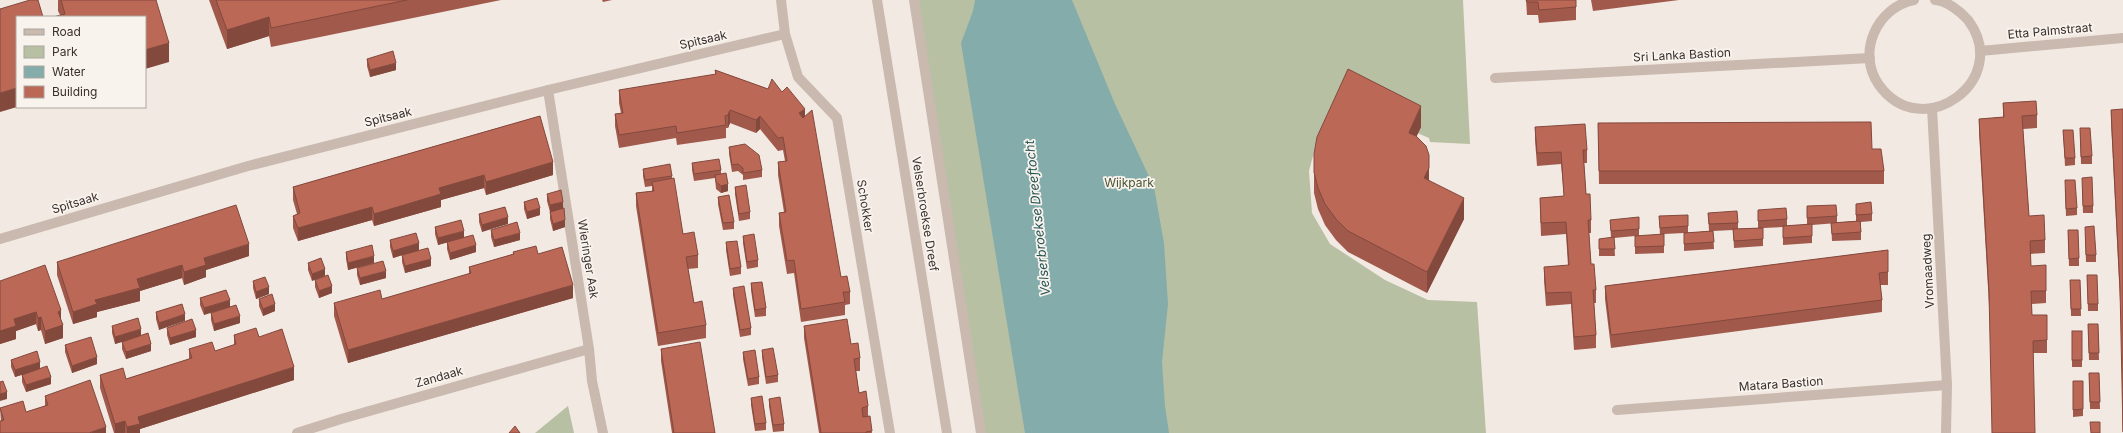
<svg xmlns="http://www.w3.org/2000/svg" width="2123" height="433" font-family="Inter,sans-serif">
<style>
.green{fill:#b8c0a3}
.water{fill:#84acab}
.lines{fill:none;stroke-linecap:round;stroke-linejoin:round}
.minor{stroke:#c9b9af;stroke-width:10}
.wall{fill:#a1594b}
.shaded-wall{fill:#83493d}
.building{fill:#bb6857;stroke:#83493d}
.labels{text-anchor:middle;stroke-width:3.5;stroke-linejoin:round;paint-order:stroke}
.street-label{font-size:12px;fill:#392f2c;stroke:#f9f3ee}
.park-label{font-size:12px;fill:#4a5532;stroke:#f9f3ee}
.water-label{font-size:13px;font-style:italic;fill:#255656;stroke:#f9f3ee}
</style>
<rect width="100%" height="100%" fill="#f2e9e2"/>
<g class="green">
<polygon points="914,0 1463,0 1470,144 1430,142 1429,138 1401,126 1317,141 1309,171 1312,213 1330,244 1385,280 1428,300 1477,302 1486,433 985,433"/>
<polygon points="568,406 574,433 535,433"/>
</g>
<polygon class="water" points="975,0 1072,0 1115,104 1154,187 1164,243 1168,304 1162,362 1165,406 1169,433 1025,433 961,43 973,11"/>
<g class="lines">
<g class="minor">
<polyline points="781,0 785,34 798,77 837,118 890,433"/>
<polyline points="877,0 947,433"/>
<polyline points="914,0 981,433"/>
<path d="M1914,0C1877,7 1856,53 1879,85C1922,145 2013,80 1968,20C1960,11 1947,1 1935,0"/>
<polyline points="1980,51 2123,38"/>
<polyline points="1495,78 1870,58"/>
<polyline points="548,90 589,349 592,381 603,433"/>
<polyline points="1932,108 1947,385 1946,433"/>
<polyline points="0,239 248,166 548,90 785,34"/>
<polyline points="1617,410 1947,385"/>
<polyline points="297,433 341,419 589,349"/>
</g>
</g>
<g class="wall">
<polygon points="58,0 156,0 169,62 60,15 58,11"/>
<polygon points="209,0 501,0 271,47 269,36 227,49"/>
<polygon points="602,0 612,0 603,2"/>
<polygon points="1526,0 1576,0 1576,20 1539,23 1538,15 1527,15"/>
<polygon points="1591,0 1679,0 1593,11"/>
<polygon points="367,59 396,70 370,77 367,66"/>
<polygon points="715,70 768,89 782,92 805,116 841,277 850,292 850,304 845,305 845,315 801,322 794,273 787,274 779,226 779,213 784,212 778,175 778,162 785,161 783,150 778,151 760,129 756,133 730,123 728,128 726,128 726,138 677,145 676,138 619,148 615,126 615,114 621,113 619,103 619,90 715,75"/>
<polygon points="2003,103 2037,115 2037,128 2023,129 2029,216 2045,240 2045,253 2030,254 2031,266 2046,291 2046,303 2032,304 2032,315 2047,340 2047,353 2033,353 1989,305 1979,132 1979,119 2003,117"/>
<polygon points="2123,109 2120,301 2111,122 2111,110"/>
<polygon points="540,116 553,175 486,195 484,188 441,200 441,207 374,226 372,220 298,241 293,228 293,216 297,214 293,200 293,187"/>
<polygon points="1598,123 1872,149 1884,171 1884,184 1599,184"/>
<polygon points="1421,127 1416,136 1429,180 1464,219 1427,293 1348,252 1336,240 1325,225 1318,209 1314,193 1314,154"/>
<polygon points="1535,127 1587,150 1587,163 1584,163 1586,194 1591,220 1591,233 1589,233 1591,264 1596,290 1596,303 1594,303 1596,335 1596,348 1574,350 1571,304 1546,306 1544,280 1544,267 1568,266 1566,234 1541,236 1540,210 1540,198 1564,196 1561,164 1537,166 1535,140"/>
<polygon points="2080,128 2092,156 2092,164 2081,164"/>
<polygon points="2063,130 2075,158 2075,165 2065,166"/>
<polygon points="729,147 762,170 762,177 743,180 743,175 738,171 732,172 729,154"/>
<polygon points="692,163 721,170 721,174 728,191 721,193 716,189 715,178 694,181 692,170"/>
<polygon points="643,169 672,176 672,179 683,234 698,255 698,268 688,269 694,303 706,325 706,338 658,346 636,206 636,193 652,191 652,186 645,187 643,176"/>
<polygon points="2082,185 2093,206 2093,213 2083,213"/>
<polygon points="735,187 750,212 750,219 739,221 735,194"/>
<polygon points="2065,187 2077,208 2077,215 2066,216"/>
<polygon points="547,194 563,209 565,227 553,231 550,219 550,212 547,201"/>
<polygon points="718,197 734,222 734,229 723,230 718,204"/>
<polygon points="524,202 540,215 527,219 524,209"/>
<polygon points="1856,204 1872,214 1872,221 1861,222 1861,240 1832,241 1831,223 1856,221"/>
<polygon points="1807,206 1837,216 1837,223 1812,225 1812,243 1783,245 1783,227 1763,228 1763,246 1734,248 1733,230 1713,231 1714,249 1684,251 1684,233 1664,234 1664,253 1635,254 1635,236 1614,238 1615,256 1599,256 1599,239 1611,238 1610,220 1639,229 1639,236 1660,235 1659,216 1688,226 1688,233 1709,231 1708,213 1738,223 1738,229 1758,228 1758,210 1787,219 1787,226 1807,225"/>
<polygon points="505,207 482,232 479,222 479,214"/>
<polygon points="435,227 464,238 476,252 450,260 447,249 447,242 438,245 435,234"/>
<polygon points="491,230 520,240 494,247 491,237"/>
<polygon points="2068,230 2079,258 2079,266 2069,266"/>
<polygon points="2085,234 2096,255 2096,262 2086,262"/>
<polygon points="743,236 758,260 758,267 747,269 743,243"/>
<polygon points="390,240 419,250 431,266 405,273 402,262 402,255 393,258 390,247"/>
<polygon points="726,242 741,267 741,274 730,276 726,250"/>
<polygon points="1888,250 1888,285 1880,285 1882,300 1882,312 1611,348 1605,299 1605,286"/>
<polygon points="346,252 374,263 348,270 346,259"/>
<polygon points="513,252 538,254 573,298 348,363 334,316 334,303 382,299 469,274 469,267 513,254"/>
<polygon points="249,256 206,270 206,277 184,285 182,278 140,291 140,301 97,312 97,317 73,324 57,275 57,262"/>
<polygon points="321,258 312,281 308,270 308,263"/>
<polygon points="357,268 386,278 360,285 357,275"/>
<polygon points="2087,275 2098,304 2098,311 2088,311"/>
<polygon points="315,280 332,293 319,298 315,287"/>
<polygon points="2070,280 2080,280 2081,316 2071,316"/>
<polygon points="0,281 61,320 63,338 45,344 41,330 38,331 36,324 16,331 16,339 0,344"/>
<polygon points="253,281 269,294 256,299 253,288"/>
<polygon points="751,283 766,308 766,316 755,317 751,290"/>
<polygon points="733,288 751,328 751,335 740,337 733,295"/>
<polygon points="226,290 204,315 200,305 200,298"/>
<polygon points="259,299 275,311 263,316 259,306"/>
<polygon points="182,304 159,330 156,319 156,312"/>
<polygon points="211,313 240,323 214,331 211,320"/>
<polygon points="2088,324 2098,324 2099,360 2089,360"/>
<polygon points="112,326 141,335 151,351 126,359 122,349 122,342 128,340 115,344 112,333"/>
<polygon points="804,326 851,344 860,358 860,371 856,371 859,393 868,406 868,416 872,433 819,433 804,338"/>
<polygon points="167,328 196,337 170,345 167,335"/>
<rect x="2072" y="331" width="10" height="36"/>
<polygon points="234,335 259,337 294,380 140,429 140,433 114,433 100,388 100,375 126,379 189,359 189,349 215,351 234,345"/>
<polygon points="65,345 97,364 72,373 65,352"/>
<polygon points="661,349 715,433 672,433 661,361"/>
<polygon points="762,350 778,375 778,382 766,384 762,357"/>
<polygon points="743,352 759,377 759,384 748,386 743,359"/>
<polygon points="11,360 40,369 51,384 26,392 22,382 22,375 36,370 15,377 11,367"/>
<polygon points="2089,373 2099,373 2100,409 2090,409"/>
<polygon points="2073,381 2083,381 2083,416 2073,417"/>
<polygon points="45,396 106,433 1,421 0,408 26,412 45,406"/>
<polygon points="751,398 766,423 766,430 755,431 751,405"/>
<polygon points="769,399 784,424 784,431 773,432 769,406"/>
</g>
<g class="shaded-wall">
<polygon points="269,17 269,36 227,49 227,30"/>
<polygon points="169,43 169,62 145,69 145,50"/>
<polygon points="396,63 396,70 370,77 370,70"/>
<polygon points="17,88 17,107 0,112 0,93"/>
<polygon points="1421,106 1421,127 1410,151 1410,130"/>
<polygon points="805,109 805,121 799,113"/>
<polygon points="730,110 730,123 728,128 728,115"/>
<polygon points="760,116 760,129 756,133 756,120"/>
<polygon points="1429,155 1429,189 1424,178"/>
<polygon points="553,162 553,175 486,195 486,182"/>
<polygon points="484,175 484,188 441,200 441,207 374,226 374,214 439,188"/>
<polygon points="728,184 728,191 721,193 721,186"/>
<polygon points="1464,198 1464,219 1427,293 1427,272"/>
<polygon points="563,202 563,209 550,212 550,205"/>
<polygon points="372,207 372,220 298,241 298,228"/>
<polygon points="540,208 540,215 527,219 527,212"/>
<polygon points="508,217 508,224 482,232 482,225"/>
<polygon points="565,220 565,227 553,231 553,224"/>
<polygon points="464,231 464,238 438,245 438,238"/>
<polygon points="520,233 520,240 494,247 494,240"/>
<polygon points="419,243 419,250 393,258 393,251"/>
<polygon points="249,244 249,256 206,270 206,277 184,285 184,272 204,258"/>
<polygon points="476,245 476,252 450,260 450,253"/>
<polygon points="374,256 374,263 348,270 348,263"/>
<polygon points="431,259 431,266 405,273 405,266"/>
<polygon points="182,265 182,278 140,291 140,301 97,312 97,317 73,324 73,312 95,300 137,279"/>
<polygon points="325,269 325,276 312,281 312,274"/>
<polygon points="386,271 386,278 360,285 360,278"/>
<polygon points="573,285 573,298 348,363 348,350"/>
<polygon points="332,286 332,293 319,298 319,291"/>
<polygon points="269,287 269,294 256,299 256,292"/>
<polygon points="230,300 230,307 204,315 204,308"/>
<polygon points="275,304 275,311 263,316 263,309"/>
<polygon points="61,310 61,323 58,312"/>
<polygon points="36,312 36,324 16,331 16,339 0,344 0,331 14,319"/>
<polygon points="185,314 185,321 159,330 159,323"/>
<polygon points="240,316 240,323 214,331 214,324"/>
<polygon points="41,317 41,330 38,331 38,318"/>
<polygon points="63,325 63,338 45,344 45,331"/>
<polygon points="141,329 141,336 115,344 115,337"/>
<polygon points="196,330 196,337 170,345 170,338"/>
<polygon points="151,344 151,351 126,359 126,352"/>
<polygon points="97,357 97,364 72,373 72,366"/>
<polygon points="40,362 40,369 15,377 15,370"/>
<polygon points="294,367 294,380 140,429 140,433 127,433 127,427 138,417"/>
<polygon points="51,377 51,384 26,392 26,385"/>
<polygon points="7,392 7,399 0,401 0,394"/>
<polygon points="125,421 125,433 115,433 115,424"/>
<polygon points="106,427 106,433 89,433"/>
</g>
<g class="building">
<polygon points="30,0 38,0 43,17 17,17 17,88 0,93 0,9"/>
<polygon points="61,0 156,0 169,43 145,50 145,17 53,17 65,14"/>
<polygon points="216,0 407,0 271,28 269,17 227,30"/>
<polygon points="1526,0 1576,0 1576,7 1539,10 1538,2 1527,2"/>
<polygon points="393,51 396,63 370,70 367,59"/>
<polygon points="1348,69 1421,106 1410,130 1409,133 1416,136 1426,146 1429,155 1429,168 1424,178 1464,198 1427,272 1348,231 1336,219 1325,204 1318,188 1314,172 1314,154 1317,137"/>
<polygon points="715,70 768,89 772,79 782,92 787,87 805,109 799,113 803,118 812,110 841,277 847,276 850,292 843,292 845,302 801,309 794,260 787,261 779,213 786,212 778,162 787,161 783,137 778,138 760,116 756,120 730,110 728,115 725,116 726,125 677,133 676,126 619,135 615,114 623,113 619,90 716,74"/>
<polygon points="2036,101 2037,115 2022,116 2029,216 2044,215 2045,240 2030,241 2031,266 2046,265 2046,291 2031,291 2032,315 2047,315 2047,340 2033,341 2035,433 1992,433 1989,292 1979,119 2004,117 2003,103"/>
<polygon points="2123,109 2123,432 2120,288 2111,110"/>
<polygon points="540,116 553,162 486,182 484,175 439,188 441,194 374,214 372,207 298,228 293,216 300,213 293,187"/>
<polygon points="1871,122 1872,149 1881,149 1884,171 1599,171 1598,123"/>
<polygon points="1585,124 1587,150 1583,150 1586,194 1590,194 1591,220 1588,220 1591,264 1594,264 1596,290 1593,290 1596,335 1574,337 1571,292 1546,293 1544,267 1569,265 1566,222 1541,223 1540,198 1564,196 1561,152 1537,153 1535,127"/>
<polygon points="2080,128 2090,128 2092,156 2081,157"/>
<polygon points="2063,130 2073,130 2075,158 2065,158"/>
<polygon points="745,144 759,155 762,170 743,173 743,168 738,164 732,165 729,147"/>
<polygon points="719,159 721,170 694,174 692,163"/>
<polygon points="670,164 672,176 645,180 643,169"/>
<polygon points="726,173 728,184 721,186 716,182 715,175"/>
<polygon points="2092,177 2093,206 2083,206 2082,178"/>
<polygon points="674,178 683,234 694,232 698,255 686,257 694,303 702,301 706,325 658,333 636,193 654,191 652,182"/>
<polygon points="2065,180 2075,180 2077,208 2066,209"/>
<polygon points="746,185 750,212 739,214 735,187"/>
<polygon points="561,190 563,202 550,205 547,194"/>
<polygon points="729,195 734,222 723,223 718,197"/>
<polygon points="537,198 540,208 527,212 524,202"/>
<polygon points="1871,202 1872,214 1856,215 1856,204"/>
<polygon points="236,205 249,244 204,258 206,265 184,272 182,265 137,279 140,288 95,300 97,304 73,312 57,262"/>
<polygon points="1836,205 1837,216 1807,218 1807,206"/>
<polygon points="505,207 508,217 482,225 479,214"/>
<polygon points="564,208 565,220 553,224 550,212"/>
<polygon points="1786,208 1787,219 1758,221 1758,210"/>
<polygon points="1737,211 1738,223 1709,224 1708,213"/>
<polygon points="1688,215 1688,226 1660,228 1659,216"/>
<polygon points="1639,217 1639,229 1611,231 1610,220"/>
<polygon points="461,220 464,231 438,238 435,227"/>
<polygon points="1860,221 1861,232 1832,234 1831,223"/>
<polygon points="517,222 520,233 494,240 491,230"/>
<polygon points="1812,224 1812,236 1783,238 1783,226"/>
<polygon points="2094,226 2096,255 2086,255 2085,227"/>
<polygon points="1763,228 1763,239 1734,241 1733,229"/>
<polygon points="2068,230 2078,230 2079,258 2069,259"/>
<polygon points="1713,231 1714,242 1684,244 1684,233"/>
<polygon points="416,233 419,243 393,251 390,240"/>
<polygon points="754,234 758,260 747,262 743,236"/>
<polygon points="1664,234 1664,246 1635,247 1635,236"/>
<polygon points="473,235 476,245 450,253 447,242"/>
<polygon points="1614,237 1615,249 1599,249 1599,239"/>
<polygon points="737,241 741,267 730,269 726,242"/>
<polygon points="372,245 374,256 348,263 346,252"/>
<polygon points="536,246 538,254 562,247 573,285 348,350 334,303 380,290 382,299 471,273 469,267 514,254 513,252"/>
<polygon points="428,248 431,259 405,266 402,255"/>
<polygon points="1888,250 1888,272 1879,273 1882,300 1611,335 1605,286"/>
<polygon points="321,258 325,269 312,274 308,263"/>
<polygon points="383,261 386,271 360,278 357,268"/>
<polygon points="45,265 61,310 58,312 63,325 45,331 41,317 38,318 36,312 14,319 16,326 0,331 0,281"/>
<polygon points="328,275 332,286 319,291 315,280"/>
<polygon points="2087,275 2097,275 2098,304 2088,304"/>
<polygon points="265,277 269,287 256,292 253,281"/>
<polygon points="2070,280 2080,280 2081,309 2071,309"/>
<polygon points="762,282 766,308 755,310 751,283"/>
<polygon points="744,286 751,328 740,330 733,288"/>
<polygon points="226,290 230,300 204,308 200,298"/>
<polygon points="272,294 275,304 263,309 259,299"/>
<polygon points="182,304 185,314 159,323 156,312"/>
<polygon points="236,305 240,316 214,324 211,313"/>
<polygon points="138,318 141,329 115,337 112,326"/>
<polygon points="192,319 196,330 170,338 167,328"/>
<polygon points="847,319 851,344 858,343 860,358 854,359 859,393 866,391 868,406 862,408 863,417 870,416 872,431 866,432 866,433 821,433 804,326"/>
<polygon points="2088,324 2098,324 2099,353 2089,353"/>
<polygon points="256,328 259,337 282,329 294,367 138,417 140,424 127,427 125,421 115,424 100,375 123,368 126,379 192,358 189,349 212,342 215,351 236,344 234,335"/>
<rect x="2072" y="331" width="10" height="29"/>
<polygon points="148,333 151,344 126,352 122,342"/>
<polygon points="91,337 97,357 72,366 65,345"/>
<polygon points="700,342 715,433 674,433 661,349"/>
<polygon points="773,348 778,375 766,377 762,350"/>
<polygon points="755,350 759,377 748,379 743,352"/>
<polygon points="37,351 40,362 15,370 11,360"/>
<polygon points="47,366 51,377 26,385 22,375"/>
<polygon points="2089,373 2099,373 2100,402 2090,402"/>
<polygon points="90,380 106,427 89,433 0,433 0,421 4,420 0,408 23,401 26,412 48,405 45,396"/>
<polygon points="3,381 7,392 0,394 0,382"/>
<polygon points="2073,381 2083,381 2083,409 2073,410"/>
<polygon points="762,396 766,423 755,424 751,398"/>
<polygon points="780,397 784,424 773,425 769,399"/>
<polygon points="2090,422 2100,422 2100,433 2091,433"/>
<polygon points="515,426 520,433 509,433"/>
</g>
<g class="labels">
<g class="street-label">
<text transform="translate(2050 31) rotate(-5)" y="4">Etta Palmstraat</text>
<text transform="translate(703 40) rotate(-13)" y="4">Spitsaak</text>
<text transform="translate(1682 55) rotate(-3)" y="4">Sri Lanka Bastion</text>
<text transform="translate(388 117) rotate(-14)" y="4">Spitsaak</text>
<text transform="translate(75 203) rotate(-17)" y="4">Spitsaak</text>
<text transform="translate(865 206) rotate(81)" y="4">Schokker</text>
<text transform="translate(925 214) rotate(81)" y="4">Velserbroekse Dreef</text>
<text transform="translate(588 259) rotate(81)" y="4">Wieringer Aak</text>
<text transform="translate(1928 271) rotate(-93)" y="4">Vromaadweg</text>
<text transform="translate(439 377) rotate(-16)" y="4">Zandaak</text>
<text transform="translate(1781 384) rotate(-4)" y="4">Matara Bastion</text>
</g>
<g class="park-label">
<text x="1129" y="187">Wijkpark</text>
</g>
<g class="water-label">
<text transform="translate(1037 218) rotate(-96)" y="5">Velserbroekse Dreeftocht</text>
</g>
</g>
<rect x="16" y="16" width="130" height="92" fill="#f9f3ee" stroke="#aca5a0"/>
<rect x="24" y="29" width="20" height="6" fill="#c9b9af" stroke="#aca5a0"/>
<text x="52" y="36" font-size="12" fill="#392f2c">Road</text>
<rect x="24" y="46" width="20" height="12" fill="#b8c0a3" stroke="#aca5a0"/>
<text x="52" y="56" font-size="12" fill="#392f2c">Park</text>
<rect x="24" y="66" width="20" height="12" fill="#84acab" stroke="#aca5a0"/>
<text x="52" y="76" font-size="12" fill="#392f2c">Water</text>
<rect x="24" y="86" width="20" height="12" fill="#bb6857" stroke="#aca5a0"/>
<text x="52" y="96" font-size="12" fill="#392f2c">Building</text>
</svg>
